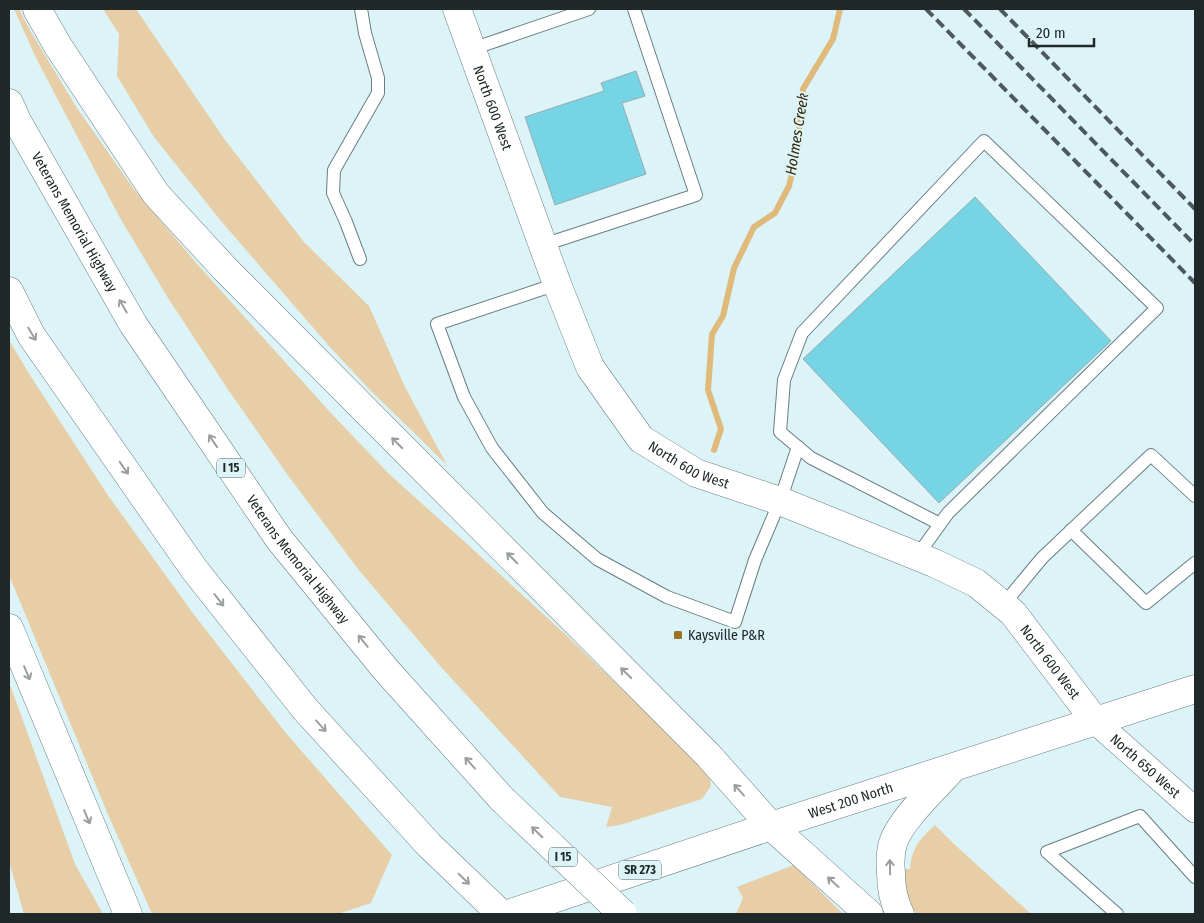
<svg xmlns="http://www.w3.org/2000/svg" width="1204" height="923" font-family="'Fira Sans Condensed',sans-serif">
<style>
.green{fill:#e7cea6}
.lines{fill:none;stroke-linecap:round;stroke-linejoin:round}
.stream{stroke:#e0ba7a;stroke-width:6}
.building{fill:#76d4e5;stroke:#96acb0}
.service-casing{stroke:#697e82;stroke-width:14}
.minor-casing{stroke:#697e82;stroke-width:26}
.tertiary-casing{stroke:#697e82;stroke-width:29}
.primary-casing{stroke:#697e82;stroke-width:29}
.motorway-casing{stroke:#697e82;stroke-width:29}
.service{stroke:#fff;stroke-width:12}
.minor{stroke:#fff;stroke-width:25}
.tertiary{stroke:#fff;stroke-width:28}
.primary{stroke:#fff;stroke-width:28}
.motorway{stroke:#fff;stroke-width:28}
.rail{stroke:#4d595c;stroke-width:4;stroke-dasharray:10 5;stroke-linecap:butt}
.motorway-bridge-casing{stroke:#697e82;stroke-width:29;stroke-linecap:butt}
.motorway-bridge{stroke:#fff;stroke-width:28}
.oneway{stroke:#9b9e9f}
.poi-dot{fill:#9d7321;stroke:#dcf4f8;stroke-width:2}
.labels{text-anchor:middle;stroke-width:4;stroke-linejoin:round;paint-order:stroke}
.shield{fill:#dcf4f8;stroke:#586568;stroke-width:1}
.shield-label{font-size:12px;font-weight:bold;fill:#20282a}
.street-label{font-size:14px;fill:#20282a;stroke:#dcf4f8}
.poi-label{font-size:14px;fill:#20282a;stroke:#dcf4f8;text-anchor:start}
.water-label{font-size:15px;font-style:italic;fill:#362609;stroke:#dcf4f8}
</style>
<rect width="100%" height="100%" fill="#dcf4f8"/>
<g class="green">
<polygon points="14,9 19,9 31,32 77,108 133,188 198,265 329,411 389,474 467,544 565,634 660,726 689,745 709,773 711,786 702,799 620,825 606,827 612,807 560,797 441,667 358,569 287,474 227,388 168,298 120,218 37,60"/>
<polygon points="103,9 136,9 225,140 304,242 369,306 405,387 447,465 370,390 329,346 221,221 154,137 117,76 119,34"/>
<polygon points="9,340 28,372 107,494 192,612 285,732 392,855 371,903 338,914 152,914 107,812 9,575"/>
<polygon points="9,682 75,864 103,914 24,914 9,861"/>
<path d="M935,825L953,843L1031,914H917C906,902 906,885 903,869H910C912,847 920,839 935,825Z"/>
<polygon points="794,865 843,914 736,914 743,898 737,887"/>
</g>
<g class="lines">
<polyline class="stream" points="714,450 721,429 708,390 712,334 723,316 734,268 754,227 775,213 789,186 796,156 803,89 833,39 840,9"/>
</g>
<g class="building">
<polygon points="636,71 645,96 622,103 646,174 555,205 525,117 604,91 601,83"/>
<polygon points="975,197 1111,341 939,503 803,359"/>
</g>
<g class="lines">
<defs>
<g id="service">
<polyline points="472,49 589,9"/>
<polyline points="543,245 696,195 634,9"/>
<polyline points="360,259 346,222 333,193 334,170 378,93 378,78 365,33 361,9"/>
<polyline points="557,284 437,324 464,397 492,448 543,513 597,559 667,597 735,622 755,560 780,501 798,447"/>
<polyline points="1071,530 1146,603 1195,563"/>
<polyline points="917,556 948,513 1157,308 984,141 802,333 784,380 780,432 811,458 940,524"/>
<polyline points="1003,605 1042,558 1151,455 1195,496"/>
<polyline points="1117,914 1047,852 1140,816 1195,877"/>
</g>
<g id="minor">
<path id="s1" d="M1096,722L1195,810"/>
</g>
<g id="tertiary">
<path id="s2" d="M457,9L557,284L590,367L641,439L696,473L780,501L934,563L976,583L1013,613L1096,722"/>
</g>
<g id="primary">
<path id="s3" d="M508,914L771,826L1195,689"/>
</g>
<g id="motorway">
<polyline points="37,9 58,46 156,194 225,269 708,755 771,826 869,914"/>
<path id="s4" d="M9,103L17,121L133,324L279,539L386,670L502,799"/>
<polyline points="9,291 31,335 194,569 305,709 429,845 501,914"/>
<polyline points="9,628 128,914"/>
<path d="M900,914C894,902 891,887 891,873C890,863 890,853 893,843C901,819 935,788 953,768"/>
</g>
</defs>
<use href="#service" class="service-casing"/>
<use href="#minor" class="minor-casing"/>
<use href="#tertiary" class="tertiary-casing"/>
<use href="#primary" class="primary-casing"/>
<use href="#motorway" class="motorway-casing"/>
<use href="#service" class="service"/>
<use href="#minor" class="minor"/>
<use href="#tertiary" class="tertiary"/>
<use href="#primary" class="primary"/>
<use href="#motorway" class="motorway"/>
<g class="rail">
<polyline points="926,9 1195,283"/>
<polyline points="964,9 1195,245"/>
<polyline points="1000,9 1195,209"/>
</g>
<defs>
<polyline id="motorway-bridge" points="502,799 623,914"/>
</defs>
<use href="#motorway-bridge" class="motorway-bridge-casing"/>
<use href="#motorway-bridge" class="motorway-bridge"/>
</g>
<defs><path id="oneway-shaft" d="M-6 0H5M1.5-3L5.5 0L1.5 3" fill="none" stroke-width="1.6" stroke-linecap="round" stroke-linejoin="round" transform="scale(1.25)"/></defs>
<g class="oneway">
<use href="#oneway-shaft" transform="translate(123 306) rotate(-120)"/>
<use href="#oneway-shaft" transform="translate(32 334) rotate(59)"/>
<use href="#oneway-shaft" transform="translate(213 441) rotate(-124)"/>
<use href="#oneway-shaft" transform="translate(397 443) rotate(-135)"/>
<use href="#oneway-shaft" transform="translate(124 468) rotate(55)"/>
<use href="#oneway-shaft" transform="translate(512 558) rotate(-135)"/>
<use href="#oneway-shaft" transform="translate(219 600) rotate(52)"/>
<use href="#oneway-shaft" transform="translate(363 641) rotate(-129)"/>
<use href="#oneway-shaft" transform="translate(27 673) rotate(67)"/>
<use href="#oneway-shaft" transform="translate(626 673) rotate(-135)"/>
<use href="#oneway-shaft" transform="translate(321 726) rotate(48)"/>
<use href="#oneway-shaft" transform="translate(470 763) rotate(-132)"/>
<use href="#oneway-shaft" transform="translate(739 790) rotate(-132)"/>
<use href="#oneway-shaft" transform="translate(87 817) rotate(67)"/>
<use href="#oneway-shaft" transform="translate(537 832) rotate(-136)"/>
<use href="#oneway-shaft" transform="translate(890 867) rotate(-91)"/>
<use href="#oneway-shaft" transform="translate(464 879) rotate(44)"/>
<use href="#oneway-shaft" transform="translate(833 882) rotate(-138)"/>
</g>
<rect class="poi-dot" x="673" y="630" width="10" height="10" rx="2.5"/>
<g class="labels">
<g class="shield">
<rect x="217" y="458.5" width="28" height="19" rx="4"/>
<rect x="549" y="847.5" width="28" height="19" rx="4"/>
<rect x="619" y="860.5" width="42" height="19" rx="4"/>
</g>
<g class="shield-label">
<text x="231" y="472">I 15</text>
<text x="563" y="861">I 15</text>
<text x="640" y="874">SR 273</text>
</g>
<g class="street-label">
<text dy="5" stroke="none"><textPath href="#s2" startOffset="105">North 600 West</textPath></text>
<text dy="5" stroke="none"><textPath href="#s4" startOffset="136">Veterans Memorial Highway</textPath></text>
<text dy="5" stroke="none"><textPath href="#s2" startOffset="525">North 600 West</textPath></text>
<text dy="5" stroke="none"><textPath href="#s4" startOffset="541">Veterans Memorial Highway</textPath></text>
<text dy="5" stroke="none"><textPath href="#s2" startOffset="945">North 600 West</textPath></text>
<text dy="5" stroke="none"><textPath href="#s1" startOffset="66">North 650 West</textPath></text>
<text dy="5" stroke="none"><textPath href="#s3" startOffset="361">West 200 North</textPath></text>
</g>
<g class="poi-label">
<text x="688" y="640">Kaysville P&amp;R</text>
</g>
<g class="water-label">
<text transform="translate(797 134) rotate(-81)" y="5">Holmes Creek</text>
</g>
</g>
<rect width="1204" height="923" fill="none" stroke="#20282a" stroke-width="20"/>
<path d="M1029 38v8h65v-8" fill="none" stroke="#20282a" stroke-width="2.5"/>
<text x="1036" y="38" font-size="15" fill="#20282a" stroke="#dcf4f8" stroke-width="4" paint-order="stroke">20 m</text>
</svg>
